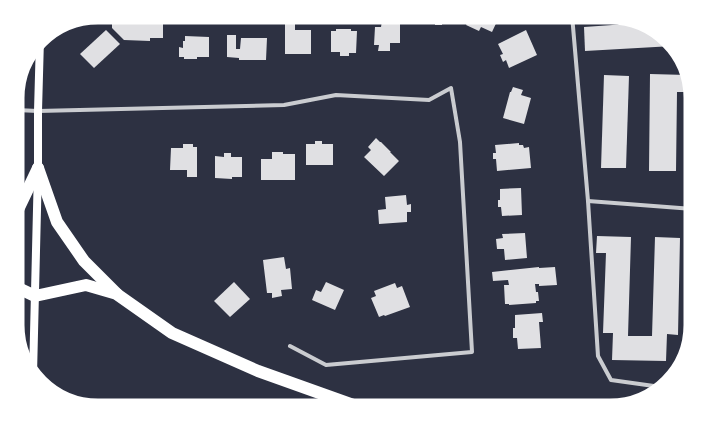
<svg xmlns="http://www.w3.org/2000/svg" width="708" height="423" font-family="'IBM Plex Sans',sans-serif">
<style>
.building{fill:#e0e0e3}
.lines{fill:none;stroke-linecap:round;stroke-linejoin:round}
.minor{stroke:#caccd0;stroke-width:4}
.secondary{stroke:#fff;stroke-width:8}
.motorway{stroke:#fff;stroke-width:12}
.rim{fill:none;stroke:#fff;stroke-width:5}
</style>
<rect width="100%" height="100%" fill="#2d3142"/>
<g class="building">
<polygon points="112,15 163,15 163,38 150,38 150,41 124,40 112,28"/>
<polygon points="424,15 452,15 452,22 442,23 442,25 435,25 435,22 424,23"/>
<polygon points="471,15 500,15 492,32 481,27 479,31 466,25"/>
<polygon points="285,17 295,17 295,30 311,30 311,54 285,54"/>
<polygon points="382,21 394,21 394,24 400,24 400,43 390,43 390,51 378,51 379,45 374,45 375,27 381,27"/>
<polygon points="641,23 652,26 673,46 585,51 584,27"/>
<polygon points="336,29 351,29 351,31 357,31 356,53 349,53 349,56 340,56 340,52 331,52 331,31 336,31"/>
<polygon points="106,30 120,44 94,68 80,54"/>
<polygon points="526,30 537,55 509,68 506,60 503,62 500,55 503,54 498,44"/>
<polygon points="227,35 236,35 236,49 240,49 241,38 267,38 266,60 239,60 239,58 227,57"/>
<polygon points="185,36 209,37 209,57 197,57 197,59 184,59 184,57 179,57 179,47 183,48 183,41 185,41"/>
<polygon points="650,74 687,75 688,78 688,83 686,83 686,92 677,92 676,171 649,171"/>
<polygon points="604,75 629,76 626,168 601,168"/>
<polygon points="513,87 523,90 521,95 531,98 524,124 503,118 510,92 511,92"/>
<polygon points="376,138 380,142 381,142 391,152 390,152 399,161 384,176 364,157 371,150 368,147"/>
<polygon points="315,141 322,141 322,144 333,144 333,165 306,165 306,144 315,144"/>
<polygon points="519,143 519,145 523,145 524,148 529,147 531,168 497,171 496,159 493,159 493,153 496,153 495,145"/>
<polygon points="183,144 193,144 193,147 197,147 197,177 187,177 187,170 170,170 171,148 183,148"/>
<polygon points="272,152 283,152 283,154 295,154 295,180 261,180 261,159 272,159"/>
<polygon points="224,153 231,153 231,157 242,157 242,177 232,177 232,179 215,178 215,156 224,157"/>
<polygon points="521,188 522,215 502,216 501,207 498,207 498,200 500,200 500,189"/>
<polygon points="406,195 407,205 411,204 411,212 407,212 407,222 379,224 378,210 386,209 385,197"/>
<polygon points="525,233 527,258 505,260 504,249 497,249 496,239 503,238 502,234"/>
<polygon points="597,236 631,237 628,336 652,336 655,237 680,238 678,335 667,334 666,361 612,360 613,333 603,333 606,253 596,253"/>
<polygon points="284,257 286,269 290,268 292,289 281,290 282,296 272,298 272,293 267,293 263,260"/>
<polygon points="539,267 539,268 555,267 557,285 539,286 539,284 535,284 536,292 538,292 539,301 536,301 536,303 509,305 509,304 505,304 504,285 509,285 508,280 493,281 492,272"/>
<polygon points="234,282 250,299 230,317 214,301"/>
<polygon points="326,282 344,290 335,310 312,300 316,290 321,292"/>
<polygon points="395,283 397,288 402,286 410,307 385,316 384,315 379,317 371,298 376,296 374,291"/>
<polygon points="542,313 543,322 539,322 541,348 518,349 517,338 513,338 513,328 515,328 515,315"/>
</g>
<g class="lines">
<g class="minor">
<polyline points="572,15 588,201 598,356 611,380 661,387"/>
<polyline points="16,110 38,111 284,105 336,95 429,100 451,88 460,142 472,352 326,365 290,346"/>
<polyline points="588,201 693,209"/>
</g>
<polyline class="secondary" points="33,375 38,168 38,111 40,39"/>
<g class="motorway">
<polyline points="38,168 57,222 84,261 118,295 172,333 258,371 356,406 363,408"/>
<polyline points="16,214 38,168"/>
<polyline points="16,287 35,296 86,285 117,294"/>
</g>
</g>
<path d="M0 0H708V423H0ZM98 22H610A76 76 0 0 1 686 98V325A76 76 0 0 1 610 401H98A76 76 0 0 1 22 325V98A76 76 0 0 1 98 22Z" fill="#fff" fill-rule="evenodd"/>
<path class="rim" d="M98 22H610A76 76 0 0 1 686 98V325A76 76 0 0 1 610 401H98A76 76 0 0 1 22 325V98A76 76 0 0 1 98 22Z"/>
</svg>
